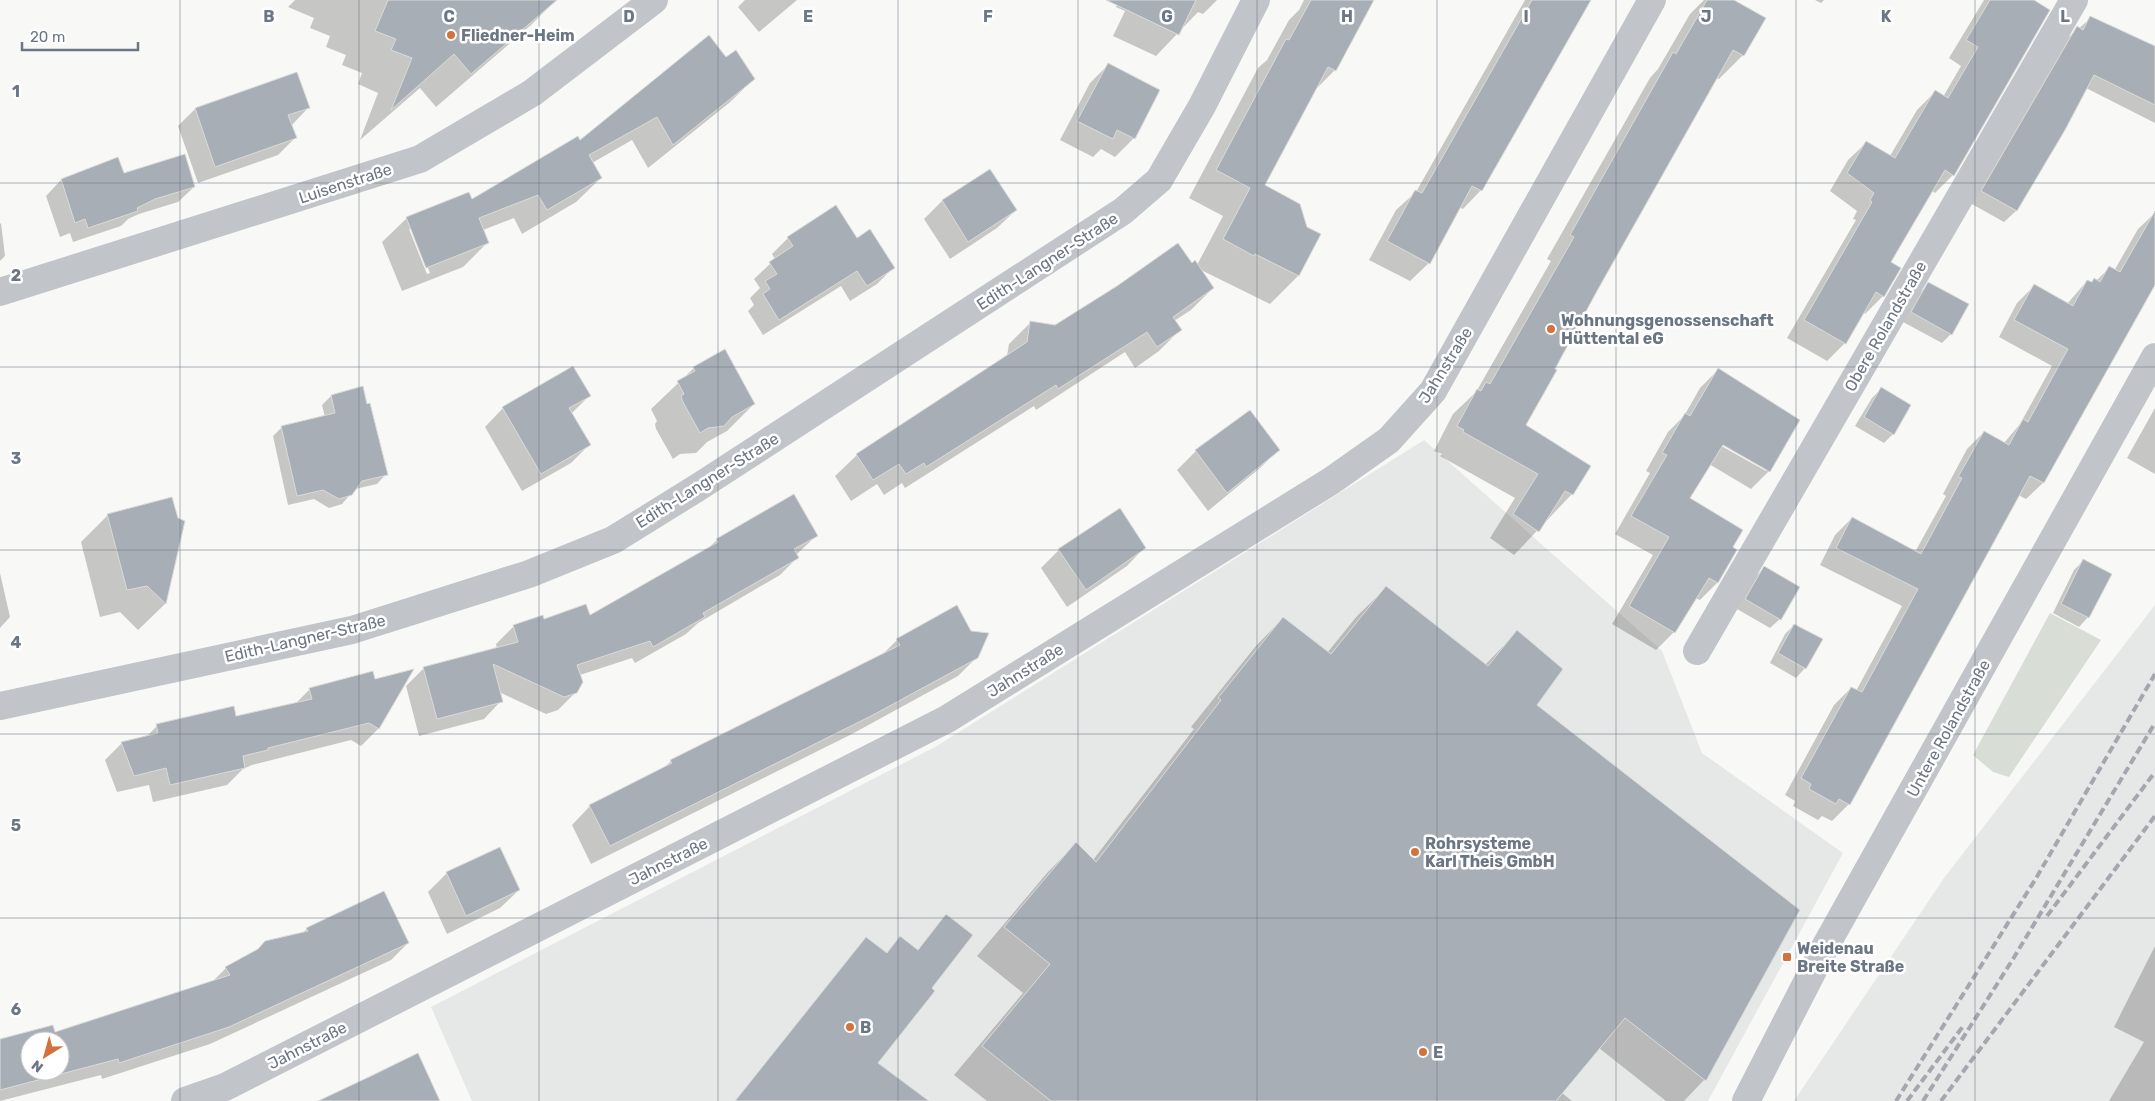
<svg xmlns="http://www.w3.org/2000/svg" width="2155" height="1101" font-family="Rubik,sans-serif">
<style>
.built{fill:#e6e8e7}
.green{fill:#d8ddd6}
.shadow{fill:#0003;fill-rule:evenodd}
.building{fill:#a8aeb5;stroke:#dadbd9;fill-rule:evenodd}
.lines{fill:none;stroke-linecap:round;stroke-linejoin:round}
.street{stroke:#c1c4c8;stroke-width:28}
.rail{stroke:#a3a7ae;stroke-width:4;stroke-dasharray:8 4;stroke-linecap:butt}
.grid{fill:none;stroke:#6b7685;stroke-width:1;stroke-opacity:0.55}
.poi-dot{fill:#d2723d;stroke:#fff;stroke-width:2}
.labels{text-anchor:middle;stroke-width:5;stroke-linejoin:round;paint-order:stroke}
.poi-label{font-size:16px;font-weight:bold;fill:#6b7685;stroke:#fff;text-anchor:start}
.street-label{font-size:16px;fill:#6b7685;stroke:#fff}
.grid-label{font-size:16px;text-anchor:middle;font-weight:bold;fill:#6b7685;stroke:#fff;stroke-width:5;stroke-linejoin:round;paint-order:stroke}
</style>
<rect width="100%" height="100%" fill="#f8f9f7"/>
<g class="built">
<polygon points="1424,440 1662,651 1702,753 1843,853 1708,1101 472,1101 431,1007 935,747"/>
<polygon points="2155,605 2155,1101 1794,1101 1944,878"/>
</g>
<polygon class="green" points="2050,613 2101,640 2009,777 1993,772 1973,755"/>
<g class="shadow">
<polygon points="295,0 556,0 531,25 436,107 420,88 360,140 378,93 358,84 362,73 342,65 346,55 326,47 330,36 310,28 314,18 288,7"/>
<polygon points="745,0 797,0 759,32 738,7"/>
<polygon points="1119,0 1217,0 1203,14 1198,12 1156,56 1113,36 1125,11 1116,7"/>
<polygon points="1304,0 1372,0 1335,70 1314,91 1263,186 1306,228 1319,235 1298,276 1270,304 1199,269 1213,288 1191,310 1174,321 1180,330 1159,351 1135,368 1125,352 1036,410 1034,406 905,488 902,483 884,495 877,484 851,501 835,476 857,455 1007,356 1009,344 1031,322 1056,326 1192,265 1197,265 1223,216 1189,198 1258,68 1267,60 1289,20 1299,10"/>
<polygon points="1525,0 1590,0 1481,190 1463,209 1459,207 1429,263 1410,281 1369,260 1396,210 1416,192"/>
<polygon points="1704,0 1732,0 1764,18 1743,55 1719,79 1716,78 1596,290 1524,426 1572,494 1514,555 1490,538 1515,498 1440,456 1442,454 1434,451 1453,414 1476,392 1551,261 1547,259 1650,78 1658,69 1690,14"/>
<polygon points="1815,0 1824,0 1821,3"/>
<polygon points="1984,0 2031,0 1953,175 1935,193 1931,190 1889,263 1883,296 1865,314 1863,312 1845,343 1827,361 1787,338 1856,220 1853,219 1857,211 1830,191 1848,160 1866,143 1890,156 1917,110 1935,92 1943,97 1961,66 1949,58"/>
<polygon points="2091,18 2155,46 2155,123 2086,88 2016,211 2004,222 1970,203 2065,40"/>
<path d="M726,58L754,79L729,103L648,168L632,140L592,163L601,178L576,202L522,234L514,218L483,230L488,242L463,267L402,291L382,242L407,218L471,201ZM409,229H412L430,273L427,274Z"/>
<polygon points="1108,65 1134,138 1115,157 1101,149 1093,157 1060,140 1090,83"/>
<polygon points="308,108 291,126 295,138 278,155 198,183 178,126 195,109"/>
<polygon points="117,159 123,174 194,187 178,202 139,214 128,219 121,226 73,242 70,233 60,237 46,196 61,180"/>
<polygon points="990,170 1016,210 997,228 950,259 924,219 942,201"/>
<polygon points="2155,213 2155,283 2043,483 2026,499 2018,495 1849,804 1832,821 1822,816 1818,820 1793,806 1795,801 1785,795 1834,705 1851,688 1856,691 1902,606 1820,565 1835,535 1852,518 1915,552 1946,496 1943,494 1967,449 1984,432 2004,443 2020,424 2052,366 1999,337 2017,303 2034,286 2067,304 2087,281 2091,283 2096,281 2109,268 2114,271 2138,229"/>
<polygon points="1,223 5,256 0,261 0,224"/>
<polygon points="788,238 857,239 893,268 877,284 850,301 841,286 763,335 748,311 754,305 750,298 760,288 754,279 775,259 772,254"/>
<polygon points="1929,284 1951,334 1942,343 1903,322 1920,293"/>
<polygon points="694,368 754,404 727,431 707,442 696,453 680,454 673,459 656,429 655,424 657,421 651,409"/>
<path d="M1718,370L1769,471L1751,489L1709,464L1689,498L1736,551L1717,583L1700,600L1695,598L1674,632L1656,650L1612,624L1653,555L1615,534L1650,473L1646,471L1668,432L1684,416L1700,388ZM1718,440L1766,468V471L1716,443Z"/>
<polygon points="1881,389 1893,434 1884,443 1855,426 1872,398"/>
<polygon points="331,396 386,474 377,484 355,489 342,504 329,508 314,499 288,505 273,436 282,427 325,417 322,405"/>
<polygon points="589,396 571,414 589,445 571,463 522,491 485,427 503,408"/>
<polygon points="2155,408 2155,474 2127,458"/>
<polygon points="1250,411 1278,450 1260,468 1208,511 1177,470 1196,451"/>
<polygon points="108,515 176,519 183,522 165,604 138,630 120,612 100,617 81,542"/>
<polygon points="816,536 796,555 797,558 780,575 698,623 686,634 635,663 632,658 580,675 576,692 558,710 546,714 499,692 501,701 484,719 419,736 406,686 424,668 497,649 496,644 513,627 542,617 543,621 589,616 707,549 717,540"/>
<polygon points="1144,548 1127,566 1067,607 1041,568 1059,550"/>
<polygon points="2083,561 2088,617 2079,627 2053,613 2074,570"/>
<polygon points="1764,568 1798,588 1780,619 1770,628 1737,609 1755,577"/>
<polygon points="0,573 10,617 0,628"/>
<polygon points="1386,588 1485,665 1517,632 1535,705 1798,910 1704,1080 1684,1101 1666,1101 1599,1048 1562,1093 1572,1101 987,1101 954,1075 1023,993 977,956 1047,873 1076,844 1093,860 1194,729 1191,727 1255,647 1283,618 1327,653 1357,616"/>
<polygon points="1794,625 1805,668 1796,678 1770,663 1785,634"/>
<polygon points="897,640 977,657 958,676 852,734 591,864 572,825 590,806 662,770 671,761 882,655"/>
<polygon points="412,671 378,729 361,746 351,740 252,765 243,769 227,785 153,802 149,785 117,792 105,760 122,743 145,738 157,726 235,718 295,704 310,689 374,681"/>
<polygon points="499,848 519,890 500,908 447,934 428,892 446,874"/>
<path d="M307,929L408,943L391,960L210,1044L102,1079L101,1075L0,1101V1040L54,1033L211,983L226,968L301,934ZM30,1041H60V1071H30Z"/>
<polygon points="866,938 886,954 900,938 876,1063 919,1101 735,1101"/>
<polygon points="2155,946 2155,1101 2109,1101 2144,1042 2114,1027"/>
</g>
<g class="building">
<polygon points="388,0 557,0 471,74 454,54 391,110 412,58 391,50 396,39 375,31"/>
<polygon points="1106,0 1196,0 1179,35"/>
<polygon points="1311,0 1374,0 1336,71 1328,67 1265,185 1300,204 1307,227 1321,234 1299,276 1255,254 1254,256 1223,239 1250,188 1216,170 1286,39 1289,40"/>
<polygon points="1532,0 1591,0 1482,191 1472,186 1430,264 1387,241 1415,190 1422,193"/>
<polygon points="1707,0 1734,0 1766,18 1744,56 1733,50 1597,291 1555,369 1557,370 1526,425 1591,466 1573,495 1565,491 1539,532 1513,514 1538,474 1463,432 1464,430 1457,426 1477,389 1481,391 1486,382 1490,384 1574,237 1570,235 1673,52 1676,54"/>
<polygon points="1990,0 2034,0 2050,10 1954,176 1945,170 1891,262 1901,268 1884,297 1876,292 1846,344 1804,320 1872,202 1870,200 1874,193 1847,173 1866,141 1895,158 1935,90 1948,98 1978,47 1966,40"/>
<polygon points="2090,16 2155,46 2155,105 2094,75 2065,130 2017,211 1981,191 2077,26 2083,30"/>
<polygon points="709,35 726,57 736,50 755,79 673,145 657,117 589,155 602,178 547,210 538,195 479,218 489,243 426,268 406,217 469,192 472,199 578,136 580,140"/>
<polygon points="1108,63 1160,90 1135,139 1117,130 1113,139 1077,121"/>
<polygon points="297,72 310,108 288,115 297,138 215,167 195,108"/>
<polygon points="185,154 195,187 155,199 137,208 138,211 88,228 85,219 75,223 61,179 118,157 124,173"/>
<polygon points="990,169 1017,210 968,242 942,200"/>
<polygon points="836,205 857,238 870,229 895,268 867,286 857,271 779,320 763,294 770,289 765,281 777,274 769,262 793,246 787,237"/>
<polygon points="2155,211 2155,285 2044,483 2030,476 1850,805 1839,799 1836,804 1809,789 1811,784 1801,778 1851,687 1862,692 1918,589 1836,548 1852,517 1921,554 1962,478 1958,477 1984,431 2009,445 2023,419 2028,422 2068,349 2014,320 2034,284 2073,306 2087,280 2092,282 2094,278 2100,282 2109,266 2120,272"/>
<polygon points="1178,243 1192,263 1195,260 1214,288 1173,317 1182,330 1157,347 1147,332 1058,389 1056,385 926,467 924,463 906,474 899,464 873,480 856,454 1027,342 1030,321 1055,325 1117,286"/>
<polygon points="1928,282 1969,304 1952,335 1911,312"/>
<polygon points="725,349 755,404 732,417 724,426 708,428 700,433 683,402 681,396 684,394 677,381 695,371 693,367"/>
<polygon points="573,366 591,396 569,408 591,445 541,474 502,407"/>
<polygon points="1718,368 1800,420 1770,472 1723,445 1690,498 1743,530 1733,547 1737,550 1718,583 1709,578 1675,633 1629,606 1669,537 1631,516 1667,455 1662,453 1685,413 1690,416"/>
<polygon points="363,386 367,404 370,403 388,475 362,481 352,495 339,499 323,490 297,496 281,426 335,413 331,395"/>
<polygon points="1881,387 1911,405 1894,435 1864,417"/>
<polygon points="1250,410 1280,450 1227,493 1195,450"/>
<polygon points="794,494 818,536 794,549 799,558 703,613 705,617 653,647 650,641 577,665 583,682 577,693 564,697 493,664 503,702 437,719 423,667 518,642 513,625 543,615 544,619 586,604 590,615 718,542 716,539"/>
<polygon points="172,497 178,518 185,521 166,604 147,586 127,590 107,514"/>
<polygon points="1120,508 1146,548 1086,590 1058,549"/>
<polygon points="2083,559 2112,574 2089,618 2061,604"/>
<polygon points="1764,566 1800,587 1781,620 1745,599"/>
<polygon points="1386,586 1488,666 1517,630 1563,669 1537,705 1800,910 1706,1081 1625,1018 1556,1101 1051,1101 982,1046 1050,964 1004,927 1076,842 1096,862 1221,700 1218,698 1283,617 1331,654"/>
<polygon points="957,605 971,631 989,633 978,658 871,716 610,846 589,805 672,763 670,760 900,645 896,639"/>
<polygon points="1794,624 1823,639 1806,669 1778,653"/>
<polygon points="414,669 379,729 369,723 268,748 268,750 243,756 245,768 170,785 166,768 134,776 121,742 158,733 156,724 234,706 236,716 312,699 309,688 373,671 375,679"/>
<polygon points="500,847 520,890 466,916 446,872"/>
<path d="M384,891L409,943L229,1027L119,1063L118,1059L0,1090V1039L53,1025L55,1032L230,975L225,967L258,949L265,941L308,931L306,928ZM30,1041H60V1071H30Z"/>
<polygon points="946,914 973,935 932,988 935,991 878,1063 929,1101 735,1101 866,937 887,953 900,936 918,950"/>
<polygon points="418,1053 440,1101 318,1101 373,1075"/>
</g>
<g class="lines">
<g class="street">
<polyline points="0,292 420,159 532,93 654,0"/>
<polyline points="1697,651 2074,0"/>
<polyline points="0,706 352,630 529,574 613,540 697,488 1123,211 1159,180 1202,106 1256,0"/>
<polyline points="185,1101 225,1087 947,719 1331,481 1389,440 1433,391 1652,0"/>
<polyline points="1746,1101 1825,947 2155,357"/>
</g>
<g class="rail">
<polyline points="2047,916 2155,772"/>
<polyline points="1896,1101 2035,880 2155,674"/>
<polyline points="1907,1101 1964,1025"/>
<polyline points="1923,1101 2013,959 2155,723"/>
<polyline points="1941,1101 2155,816"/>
</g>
</g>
<path class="grid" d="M180,0V1101M359,0V1101M539,0V1101M718,0V1101M898,0V1101M1078,0V1101M1257,0V1101M1437,0V1101M1616,0V1101M1796,0V1101M1975,0V1101M0,183H2155M0,367H2155M0,550H2155M0,734H2155M0,918H2155"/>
<g class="poi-dot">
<circle cx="451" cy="35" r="5"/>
<circle cx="1551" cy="329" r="5"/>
<circle cx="1415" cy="852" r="5"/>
<rect x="1782" y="952" width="10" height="10" rx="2.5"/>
<circle cx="850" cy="1027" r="5"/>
<circle cx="1423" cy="1052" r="5"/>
</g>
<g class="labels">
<g class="poi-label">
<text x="461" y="41">Fliedner-Heim</text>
<text x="1561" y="326">Wohnungsgenossenschaft<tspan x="1561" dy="18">Hüttental eG</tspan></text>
<text x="1425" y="849">Rohrsysteme<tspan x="1425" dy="18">Karl Theis GmbH</tspan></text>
<text x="1797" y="954">Weidenau<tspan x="1797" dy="18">Breite Straße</tspan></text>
<text x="860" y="1033">B</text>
<text x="1433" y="1058">E</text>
</g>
<g class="street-label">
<text transform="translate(345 183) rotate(-18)" y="6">Luisenstraße</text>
<text transform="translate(1047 261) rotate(-33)" y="6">Edith-Langner-Straße</text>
<text transform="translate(1885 326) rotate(-60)" y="6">Obere Rolandstraße</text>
<text transform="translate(1445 365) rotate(-58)" y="6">Jahnstraße</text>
<text transform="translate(707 480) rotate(-32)" y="6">Edith-Langner-Straße</text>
<text transform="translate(305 638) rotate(-13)" y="6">Edith-Langner-Straße</text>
<text transform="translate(1025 670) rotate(-32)" y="6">Jahnstraße</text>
<text transform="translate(1948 728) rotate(-61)" y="6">Untere Rolandstraße</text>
<text transform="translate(668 861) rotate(-27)" y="6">Jahnstraße</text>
<text transform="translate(307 1045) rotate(-27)" y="6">Jahnstraße</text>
</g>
</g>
<g class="grid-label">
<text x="269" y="22">B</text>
<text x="449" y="22">C</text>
<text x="629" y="22">D</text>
<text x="808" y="22">E</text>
<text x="988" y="22">F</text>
<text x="1167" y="22">G</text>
<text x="1347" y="22">H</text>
<text x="1526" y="22">I</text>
<text x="1706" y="22">J</text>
<text x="1886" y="22">K</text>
<text x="2065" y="22">L</text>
<text x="16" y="97">1</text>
<text x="16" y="281">2</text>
<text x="16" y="464">3</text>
<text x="16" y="648">4</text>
<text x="16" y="831">5</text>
<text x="16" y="1015">6</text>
</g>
<g transform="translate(45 1056) rotate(217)"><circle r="24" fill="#ffffff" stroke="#c4c8ce"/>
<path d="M0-4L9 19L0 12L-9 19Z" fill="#d2723d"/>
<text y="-8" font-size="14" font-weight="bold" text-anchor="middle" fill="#6b7685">N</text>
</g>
<path d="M22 42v8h116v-8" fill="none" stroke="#6b7685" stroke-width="2.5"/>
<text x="30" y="42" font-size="15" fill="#6b7685" stroke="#ffffff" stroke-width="4" paint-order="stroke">20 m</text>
</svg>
